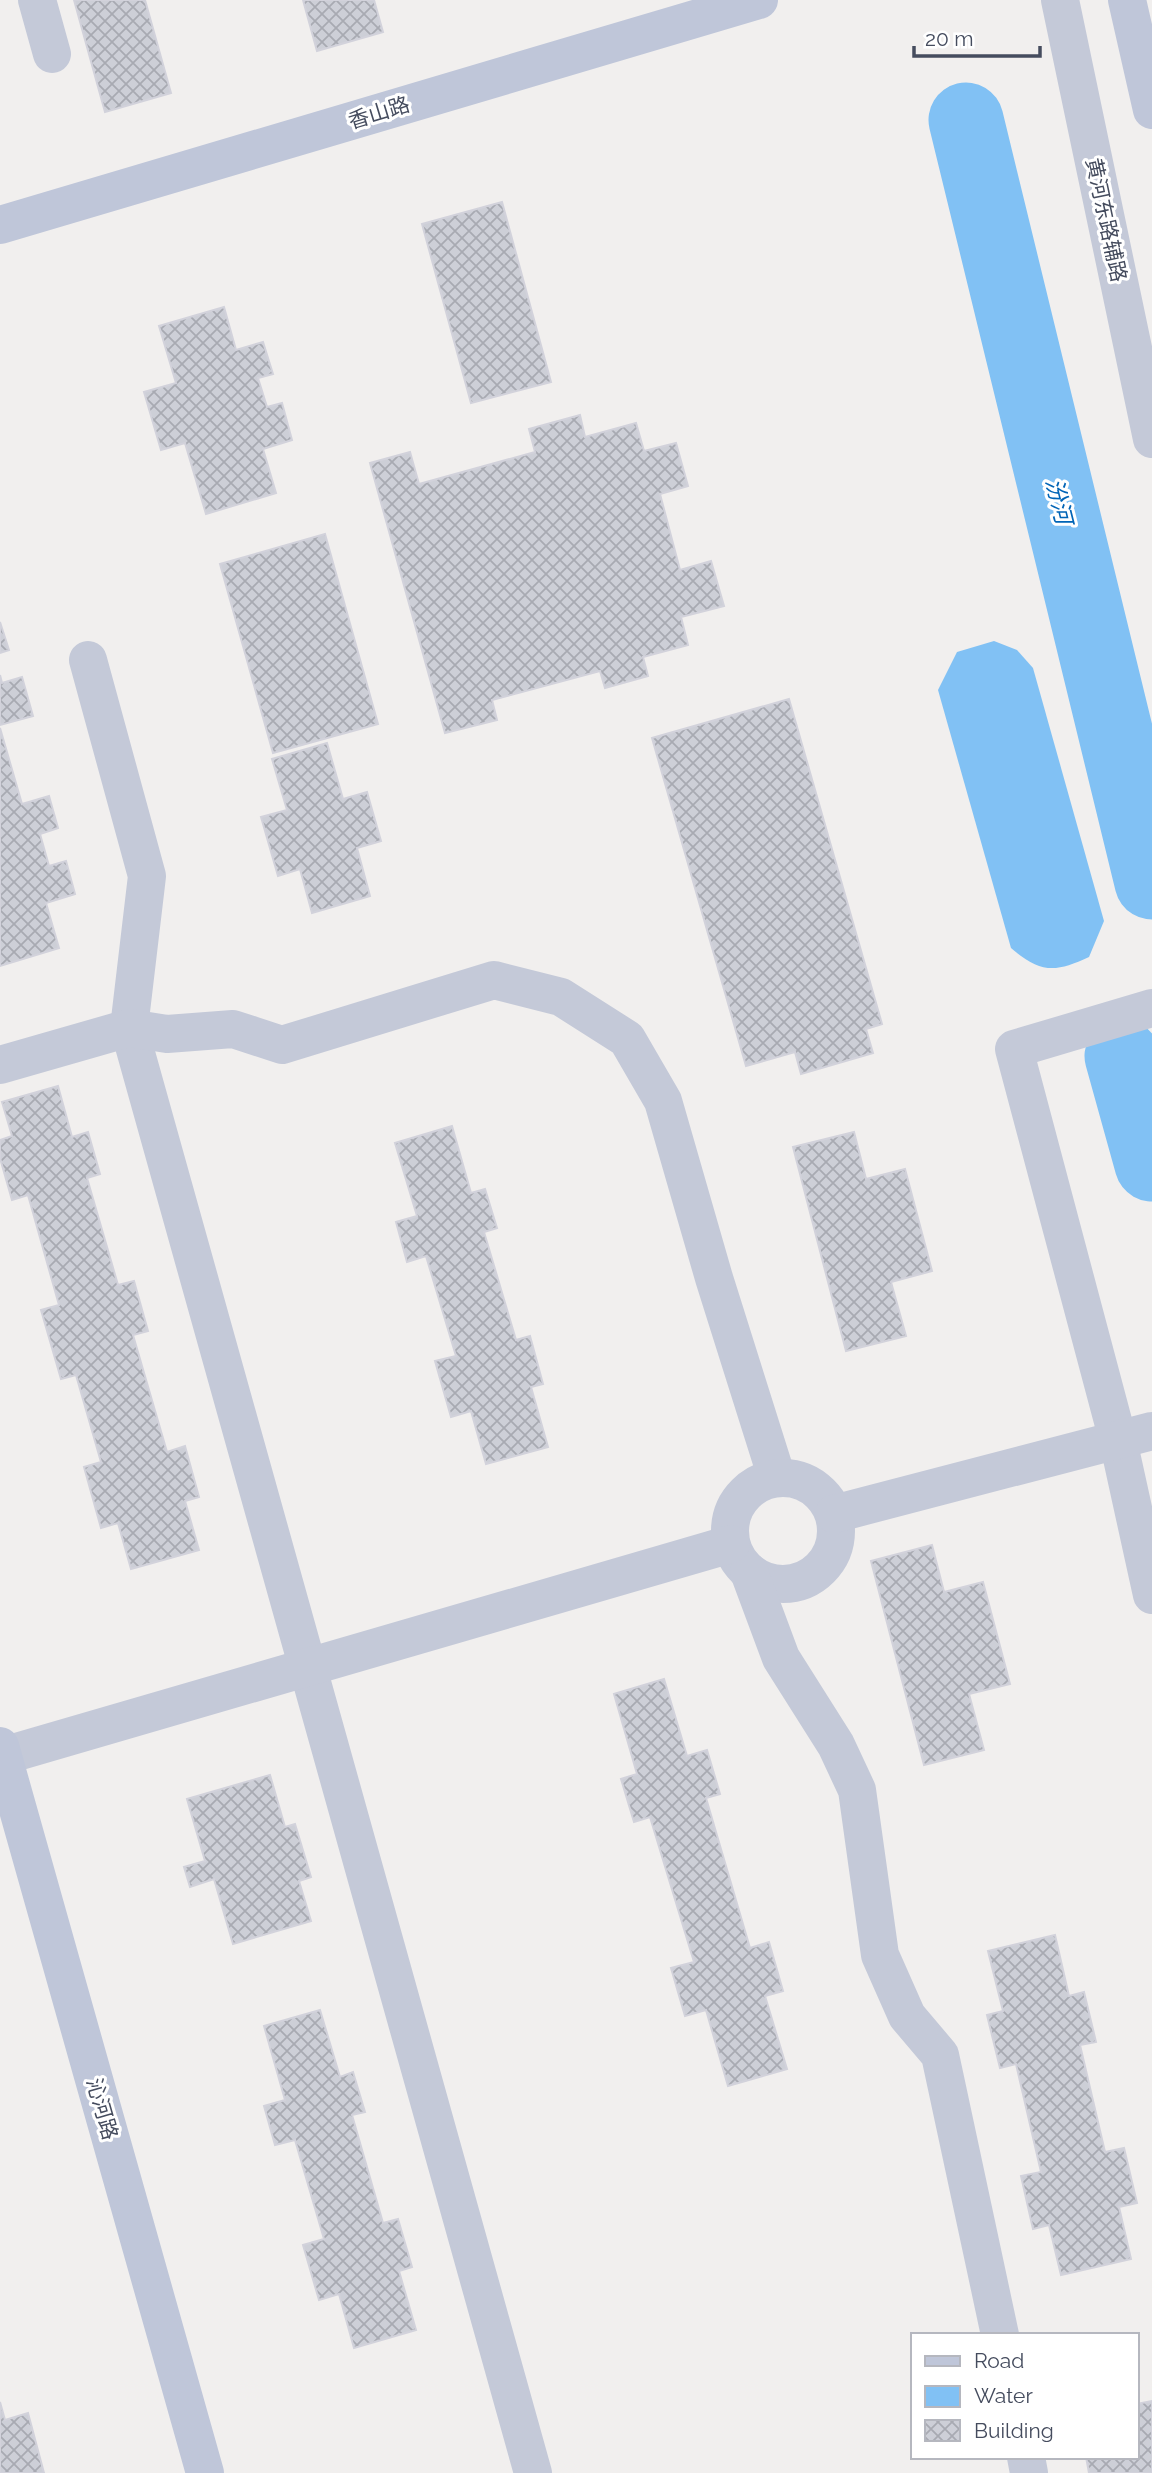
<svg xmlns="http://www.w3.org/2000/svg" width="1152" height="2473" font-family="Raleway,'Noto Sans SC',sans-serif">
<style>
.water{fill:#81c1f4}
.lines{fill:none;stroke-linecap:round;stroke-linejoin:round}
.river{stroke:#81c1f4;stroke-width:75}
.building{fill:url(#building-cross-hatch);stroke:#d2d2db;stroke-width:2}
.street{stroke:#c4c9d8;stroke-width:38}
.secondary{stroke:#bfc6d9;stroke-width:38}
.labels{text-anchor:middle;stroke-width:6;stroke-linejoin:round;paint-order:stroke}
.street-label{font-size:21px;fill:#454c5e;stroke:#fff}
.water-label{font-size:23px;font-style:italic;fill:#0064b6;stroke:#fff}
</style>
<defs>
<pattern id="building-cross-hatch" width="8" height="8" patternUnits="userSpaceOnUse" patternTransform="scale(1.75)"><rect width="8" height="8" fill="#cdcfd7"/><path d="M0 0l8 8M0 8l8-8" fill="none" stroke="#a8aab2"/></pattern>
</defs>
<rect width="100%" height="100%" fill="#f1efee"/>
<path class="water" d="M994,641L1017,650L1033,668L1104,921L1089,957C1055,973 1040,973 1011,948L938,690L957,652Z"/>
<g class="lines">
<g class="river">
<polyline points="966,120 1152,882"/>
<polyline points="1122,1056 1152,1164"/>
</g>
</g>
<g class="building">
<polygon points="74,0 145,0 171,93 105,112"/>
<polygon points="303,0 374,0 383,32 317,51"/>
<polygon points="502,202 551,382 471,403 422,224"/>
<polygon points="224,307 236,350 263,342 273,374 258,378 267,407 282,403 292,440 263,449 276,493 206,514 185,443 161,450 144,392 176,383 159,326"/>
<polygon points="580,415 585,437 636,423 644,451 676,443 688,486 660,494 680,570 711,561 724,606 681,617 688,645 643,657 648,676 605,688 600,671 492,700 497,720 445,733 370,463 410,452 419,484 535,452 529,429"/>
<polygon points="325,534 378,724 273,753 220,564"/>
<polygon points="0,622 9,650 0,653"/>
<polygon points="0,675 2,683 22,677 33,716 0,725"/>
<polygon points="789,699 882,1024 866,1029 873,1053 801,1074 795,1052 746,1066 652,738"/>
<polygon points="0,728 22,804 49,796 58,828 40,834 49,866 66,861 75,894 46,903 59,948 0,966"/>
<polygon points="327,743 343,799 367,792 381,841 357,848 370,896 312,913 300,869 278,876 261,817 287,810 272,759"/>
<polygon points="58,1086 72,1137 88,1132 100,1174 87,1178 118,1285 134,1281 148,1331 133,1335 167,1452 185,1446 199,1497 185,1501 199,1550 131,1569 118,1523 101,1528 84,1467 101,1462 76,1375 61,1379 41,1310 59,1305 28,1195 12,1200 0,1158 0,1140 12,1136 2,1102"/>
<polygon points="452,1126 471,1193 485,1189 497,1228 484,1232 516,1340 530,1336 543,1384 531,1387 548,1447 486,1464 471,1411 451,1417 435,1361 456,1356 426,1256 407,1262 396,1222 417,1216 395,1143"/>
<polygon points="854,1132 866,1179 905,1169 932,1271 891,1282 906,1336 846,1351 793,1147"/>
<polygon points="932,1545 944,1592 983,1582 1010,1684 969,1694 984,1750 924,1765 871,1561"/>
<polygon points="664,1679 687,1756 707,1750 720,1794 706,1798 750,1948 769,1942 783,1991 765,1996 787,2069 728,2086 706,2010 685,2016 671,1968 694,1962 650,1817 634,1822 621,1779 637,1774 614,1694"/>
<polygon points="270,1775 285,1827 295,1824 311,1877 299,1881 311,1921 233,1944 214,1879 190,1887 184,1867 205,1861 187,1799"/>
<polygon points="1055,1935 1069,1996 1084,1992 1096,2042 1080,2045 1105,2152 1124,2148 1137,2203 1119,2207 1131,2259 1061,2275 1049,2225 1033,2229 1021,2176 1041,2172 1016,2064 1000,2068 987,2015 1003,2011 988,1951"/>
<polygon points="320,2010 340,2077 353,2072 365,2112 352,2115 383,2223 398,2219 412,2267 399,2271 416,2330 354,2348 339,2294 319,2300 303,2245 324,2239 295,2140 275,2145 264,2106 285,2100 264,2026"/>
<polygon points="1152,2401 1152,2473 1089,2473 1086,2457 1136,2457 1136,2404"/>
<polygon points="0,2402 5,2420 28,2413 44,2473 0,2473"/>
</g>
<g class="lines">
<g class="street">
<polyline points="37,0 52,54"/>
<polyline points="1060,0 1152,439"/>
<polyline points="88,660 147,876 129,1028 533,2473"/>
<polyline points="1152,1008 1014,1049 1118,1440 1152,1595"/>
<polyline points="0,1065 129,1028 167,1034 233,1029 282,1045 494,980 561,997 627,1039 663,1101 714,1278 777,1478"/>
<circle cx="783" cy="1531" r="53"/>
<polyline points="834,1514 1152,1431"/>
<polyline points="749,1572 781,1658 836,1745 857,1790 880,1955 907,2016 940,2055 1000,2335"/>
<polyline points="3,1756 731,1544"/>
<polyline points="1026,2457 1029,2473"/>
</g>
<g class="secondary">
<polyline points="1127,0 1152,110"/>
<polyline points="0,225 759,0"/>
<polyline points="0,1746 205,2473"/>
</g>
</g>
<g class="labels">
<g class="street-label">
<text transform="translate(379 113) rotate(-17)" y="7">香山路</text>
<text transform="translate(1106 220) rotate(78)" y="7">黄河东路辅路</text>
<text transform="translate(102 2109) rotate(74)" y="7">沁河路</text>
</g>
<g class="water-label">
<text transform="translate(1059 501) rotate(76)" y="8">汾河</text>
</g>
</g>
<rect x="911" y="2333" width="228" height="126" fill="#ffffff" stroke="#b5b7bf" stroke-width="2"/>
<rect x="925" y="2356" width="35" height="10" fill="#bfc6d9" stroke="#b5b7bf" stroke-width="2"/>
<text x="974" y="2368" font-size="21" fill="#454c5e">Road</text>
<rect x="925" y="2386" width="35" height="21" fill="#81c1f4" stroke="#b5b7bf" stroke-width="2"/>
<text x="974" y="2403" font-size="21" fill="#454c5e">Water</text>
<rect x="925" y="2420" width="35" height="21" fill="url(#building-cross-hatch)" stroke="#b5b7bf" stroke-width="2"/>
<text x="974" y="2438" font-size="21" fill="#454c5e">Building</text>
<path d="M914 46v10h126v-10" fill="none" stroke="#454c5e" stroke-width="3.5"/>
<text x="925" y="46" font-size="21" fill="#454c5e" stroke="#ffffff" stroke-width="5" paint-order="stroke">20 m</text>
</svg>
